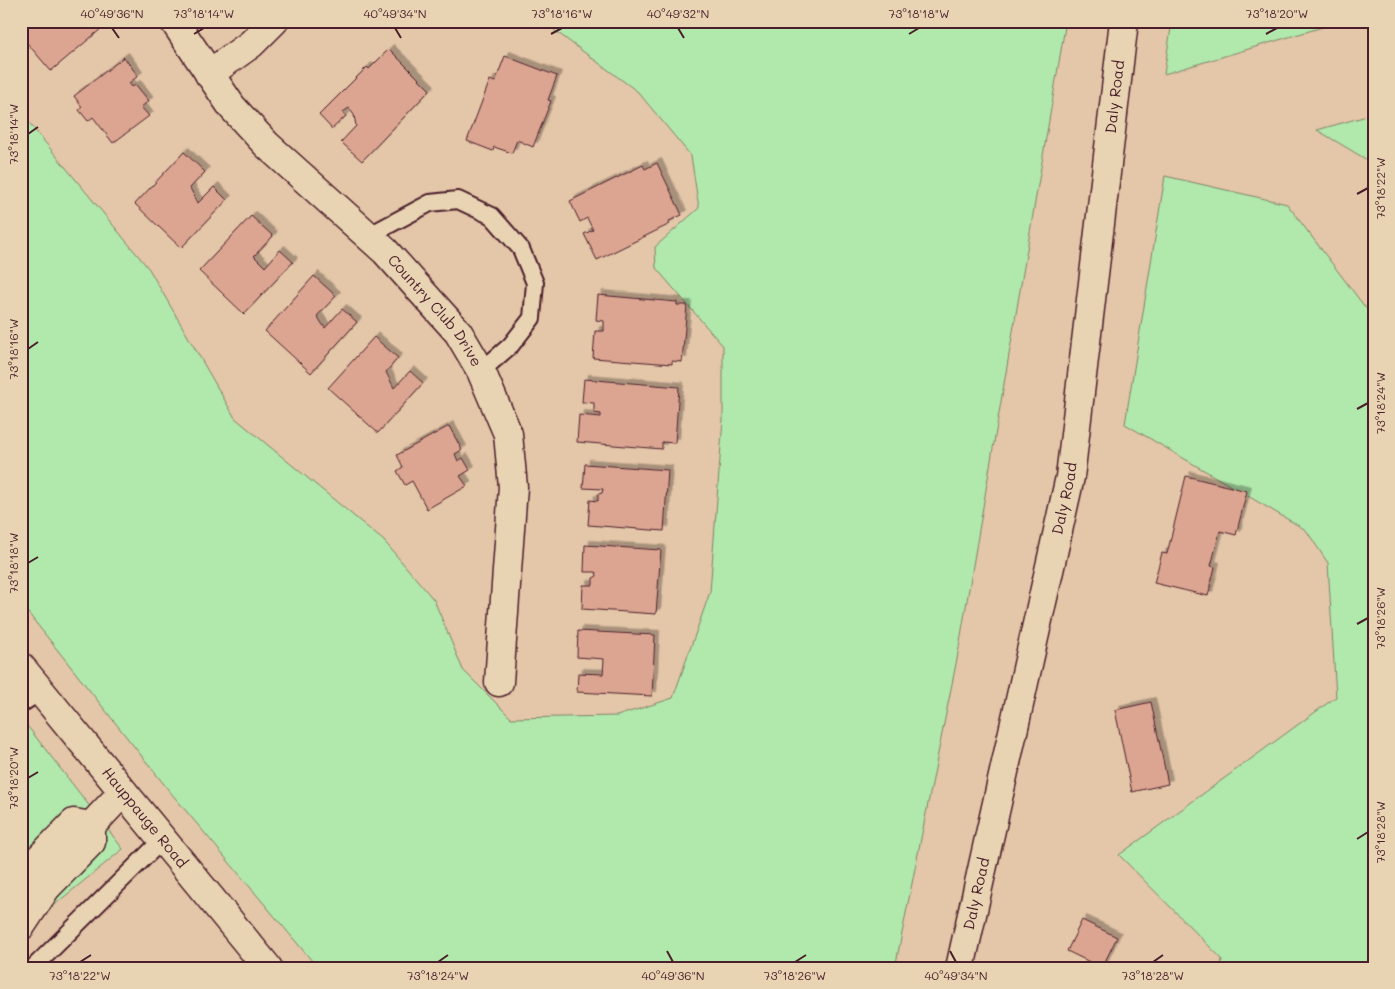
<svg xmlns="http://www.w3.org/2000/svg" width="1395" height="989" font-family="Mali,sans-serif">
<style>
.green{fill:#b1e8ab;stroke:#7e846b}
.building{fill:#dba591;stroke:#4a1f2b;filter:url(#shadow)}
.lines{fill:none;stroke-linecap:round;stroke-linejoin:round}
.service-casing{stroke:#4a1f2b;stroke-width:20}
.minor-casing{stroke:#4a1f2b;stroke-width:31}
.tertiary-casing{stroke:#4a1f2b;stroke-width:31}
.secondary-casing{stroke:#4a1f2b;stroke-width:31}
.service{stroke:#e8d4b2;stroke-width:16}
.minor{stroke:#e8d4b2;stroke-width:28}
.tertiary{stroke:#e8d4b2;stroke-width:28}
.secondary{stroke:#e8d4b2;stroke-width:28}
.ticks{fill:none;stroke:#4a1f2b;stroke-width:2}
.labels{text-anchor:middle;stroke-width:4;stroke-linejoin:round;paint-order:stroke}
.street-label{font-size:15px;fill:#4a1f2b;stroke:#e8d4b2}
.neatline{fill:none;stroke:#4a1f2b;stroke-width:2}
.ticks-label{font-size:12px;text-anchor:middle;fill:#4a1f2b}
</style>
<defs>
<filter id="shadow"><feDropShadow dx="4.5" dy="-4.5" stdDeviation="0" flood-color="#0004"/></filter>
</defs>
<rect width="100%" height="100%" fill="#e4c6a8"/>
<filter id="ink" filterUnits="userSpaceOnUse"><feTurbulence type="fractalNoise" baseFrequency=".02" numOctaves="2"/><feDisplacementMap in="SourceGraphic" scale="10" xChannelSelector="R" yChannelSelector="G"/><feConvolveMatrix kernelMatrix="1 2 1 2 8 2 1 2 1" color-interpolation-filters="sRGB"/></filter>
<g filter="url(#ink)">
<g class="green">
<polygon points="547,21 1066,21 957,659 895,968 318,968 171,793 21,604 21,113 149,269 235,418 384,541 434,600 463,670 511,718 617,716 673,698 710,592 723,419 723,346 656,268 655,247 699,208 691,156 638,92 554,30"/>
<polygon points="1172,21 1343,21 1164,74"/>
<polygon points="1374,114 1374,164 1317,130"/>
<polygon points="1165,176 1287,204 1374,319 1374,968 1221,968 1222,959 1119,855 1336,697 1328,563 1306,530 1125,424"/>
<polygon points="21,718 123,849 21,932"/>
</g>
<g class="building">
<polygon points="21,21 107,21 108,23 51,71 21,36"/>
<polygon points="389,49 430,90 362,161 341,142 356,126 354,115 349,108 343,112 346,116 332,129 319,115 367,67 369,69"/>
<polygon points="505,56 557,76 548,100 551,101 533,147 517,140 512,153 494,147 493,151 467,141 490,80 495,82"/>
<polygon points="124,57 138,76 129,83 132,87 136,85 149,101 141,107 149,116 113,143 93,117 88,121 79,110 82,107 74,96"/>
<polygon points="184,152 205,172 190,188 198,203 214,187 227,200 181,248 135,204"/>
<polygon points="657,163 682,215 669,221 670,224 597,260 584,234 593,230 587,218 580,222 570,201 643,165 645,169"/>
<polygon points="251,216 273,236 254,256 265,267 280,250 293,262 244,314 199,271"/>
<polygon points="314,276 336,296 317,316 325,328 342,309 357,322 311,373 265,331"/>
<polygon points="598,295 677,302 677,305 687,305 682,362 672,361 672,364 593,358 595,331 604,331 604,321 596,320"/>
<polygon points="374,337 398,358 386,372 394,388 410,371 423,383 378,433 328,388"/>
<polygon points="584,379 679,387 675,443 662,442 662,449 577,442 579,415 601,417 601,414 594,413 594,403 582,402"/>
<polygon points="449,426 462,450 455,454 458,461 463,458 470,470 460,476 467,486 427,509 412,481 405,485 397,471 403,467 397,455"/>
<polygon points="585,464 668,470 664,531 588,525 590,500 598,501 598,494 602,493 603,489 583,488"/>
<polygon points="1186,476 1247,491 1236,535 1220,531 1211,566 1215,567 1208,596 1154,583 1162,553 1167,554"/>
<polygon points="585,545 661,550 656,614 582,609 583,585 593,585 593,578 597,576 596,572 584,572"/>
<polygon points="578,631 655,635 652,696 577,692 578,673 603,674 604,659 577,657"/>
<polygon points="1151,702 1168,784 1132,792 1115,710"/>
<polygon points="1082,920 1117,937 1102,968 1067,951"/>
</g>
<g class="lines">
<defs>
<g id="service">
<polyline points="368,236 430,203 458,200 492,216 521,249 535,283 532,318 511,345 481,371"/>
<polyline points="21,704 41,691"/>
<polyline points="33,968 163,839"/>
</g>
<g id="minor">
<path id="s1" d="M174,21L232,107L267,145L385,251L458,332L481,371L508,434L513,487L499,682"/>
<polyline points="209,74 251,44 274,21"/>
<polyline points="21,881 26,872 74,823 91,826"/>
<polyline points="21,926 46,888 91,842 91,826 123,792"/>
</g>
<g id="tertiary">
<path id="s2" d="M21,667L268,968"/>
</g>
<g id="secondary">
<path id="s3" d="M960,968L1070,477L1124,21"/>
</g>
</defs>
<use href="#service" class="service-casing"/>
<use href="#minor" class="minor-casing"/>
<use href="#tertiary" class="tertiary-casing"/>
<use href="#secondary" class="secondary-casing"/>
<use href="#service" class="service"/>
<use href="#minor" class="minor"/>
<use href="#tertiary" class="tertiary"/>
<use href="#secondary" class="secondary"/>
</g>
</g>
<path class="ticks" d="M112,28L119,38M395,28L401,38M678,28L684,38M194,34L204,28M551,34L562,28M909,34L919,28M1266,34L1277,28M28,134L38,127M1357,194L1368,188M28,349L38,342M1357,409L1368,403M28,563L38,557M1357,624L1368,618M28,778L38,772M1357,839L1368,832M667,951L673,962M950,951L956,962M80,962L91,955M438,962L448,955M795,962L806,955M1153,962L1163,955"/>
<g class="labels">
<g class="street-label">
<text dy="5" stroke="none"><textPath href="#s3" startOffset="886">Daly Road</textPath></text>
<text dy="5" stroke="none"><textPath href="#s1" startOffset="392">Country Club Drive</textPath></text>
<text dy="5" stroke="none"><textPath href="#s3" startOffset="481">Daly Road</textPath></text>
<text dy="5" stroke="none"><textPath href="#s2" startOffset="195">Hauppauge Road</textPath></text>
<text dy="5" stroke="none"><textPath href="#s3" startOffset="76">Daly Road</textPath></text>
</g>
</g>
<rect width="1395" height="989" fill="none" stroke="#e8d4b2" stroke-width="55"/>
<rect x="28" y="28" width="1340" height="934" class="neatline"/>
<g class="ticks-label">
<text x="112" y="18">40°49'36"N</text>
<text x="204" y="18">73°18'14"W</text>
<text x="395" y="18">40°49'34"N</text>
<text x="562" y="18">73°18'16"W</text>
<text x="678" y="18">40°49'32"N</text>
<text x="919" y="18">73°18'18"W</text>
<text x="1277" y="18">73°18'20"W</text>
<text transform="translate(14 134) rotate(-90)" y="4">73°18'14"W</text>
<text transform="translate(1381 188) rotate(-90)" y="4">73°18'22"W</text>
<text transform="translate(14 349) rotate(-90)" y="4">73°18'16"W</text>
<text transform="translate(1381 403) rotate(-90)" y="4">73°18'24"W</text>
<text transform="translate(14 563) rotate(-90)" y="4">73°18'18"W</text>
<text transform="translate(1381 618) rotate(-90)" y="4">73°18'26"W</text>
<text transform="translate(14 778) rotate(-90)" y="4">73°18'20"W</text>
<text transform="translate(1381 832) rotate(-90)" y="4">73°18'28"W</text>
<text x="80" y="980">73°18'22"W</text>
<text x="438" y="980">73°18'24"W</text>
<text x="673" y="980">40°49'36"N</text>
<text x="795" y="980">73°18'26"W</text>
<text x="956" y="980">40°49'34"N</text>
<text x="1153" y="980">73°18'28"W</text>
</g>
</svg>
